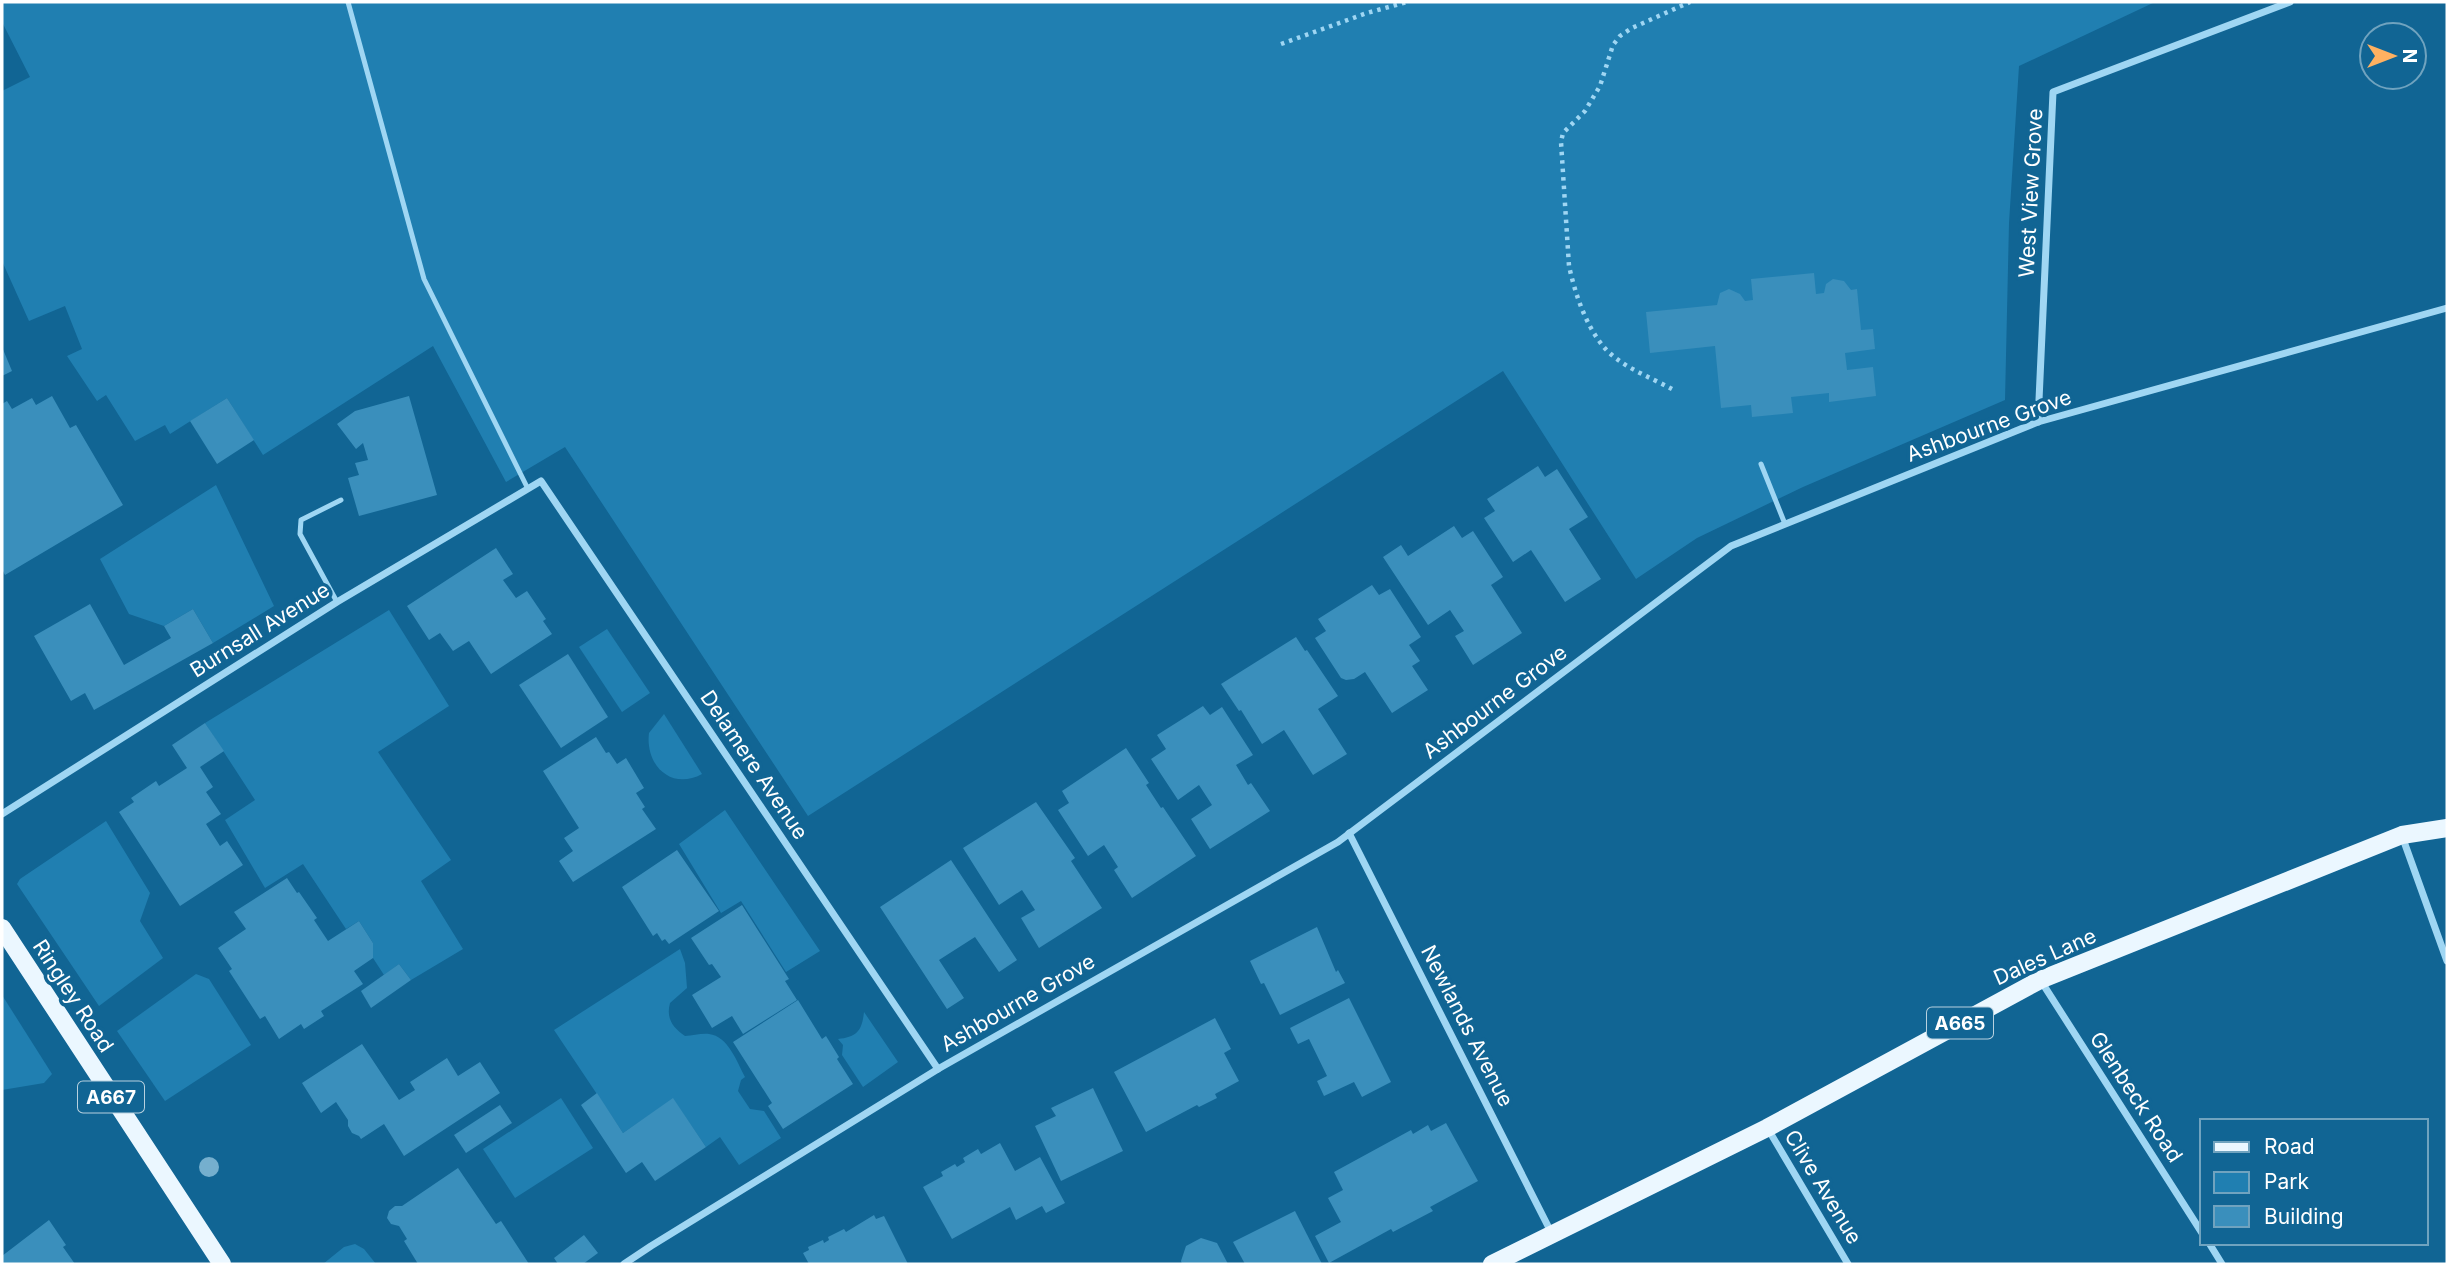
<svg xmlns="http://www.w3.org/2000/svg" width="2449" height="1266" font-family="Inter,sans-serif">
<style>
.green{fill:#207fb1}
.building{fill:#3a8fbc}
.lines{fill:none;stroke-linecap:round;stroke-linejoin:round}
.path{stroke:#9fd6f3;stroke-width:4.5;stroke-dasharray:3.5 5;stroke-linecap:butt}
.lane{stroke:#9fd6f3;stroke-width:5}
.street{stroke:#9fd6f3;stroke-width:7}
.primary{stroke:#ebf7ff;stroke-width:18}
.tree{fill:#75afce}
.labels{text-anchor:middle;stroke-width:7;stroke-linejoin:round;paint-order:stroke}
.shield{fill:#116594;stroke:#b8d1df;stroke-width:2}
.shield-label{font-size:19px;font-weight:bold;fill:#fff}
.street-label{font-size:21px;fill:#fff;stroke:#116594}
</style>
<rect width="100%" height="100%" fill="#116594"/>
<g class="green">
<polygon points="2,2 2155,2 2019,66 2009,223 2005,400 1803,487 1697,538 1636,579 1503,371 808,816 565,447 506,482 433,346 263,455 227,398 170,434 165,425 135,441 106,395 97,401 67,356 82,349 65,306 29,321 2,261 2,91 30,77 2,22"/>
<polygon points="216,485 274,606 213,643 193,609 164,626 129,614 100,559"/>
<polygon points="389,610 449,706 378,752 451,860 421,881 463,949 411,980 399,964 384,975 373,958 373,943 359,921 346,929 303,864 265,888 225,820 255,800 205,723"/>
<polygon points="607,629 650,693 622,712 579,647"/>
<path d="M664,714L702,774C671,791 645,765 649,733Z"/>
<polygon points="725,810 820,951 786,972 741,901 721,913 679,844"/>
<polygon points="106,821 150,893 140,921 163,958 99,1006 17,884 20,879"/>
<path d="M680,949L685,963L687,988L670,1003C666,1018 672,1027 685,1036C693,1036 701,1033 709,1034C728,1036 737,1062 745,1077L741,1080L738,1091L750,1109L764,1111L781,1138L739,1165L720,1137L706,1147L673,1099L623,1133L554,1030Z"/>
<polygon points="196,974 209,979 251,1045 165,1101 117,1031"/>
<polygon points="2,995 52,1074 44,1083 2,1090"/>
<path d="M864,1012L898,1062L863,1087L842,1055L843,1045L838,1039C857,1037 862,1031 864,1012Z"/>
<polygon points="561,1098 593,1148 515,1198 483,1149"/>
<polygon points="355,1244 364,1249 376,1264 323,1264 344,1247"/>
</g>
<g class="building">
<polygon points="1814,273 1816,294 1824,293 1826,284 1833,279 1844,281 1851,290 1857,289 1861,330 1873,329 1875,349 1845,353 1847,370 1873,367 1876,396 1829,402 1829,393 1791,397 1793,413 1752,417 1751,405 1721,408 1715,346 1650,353 1646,312 1717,305 1720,293 1729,289 1740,294 1745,301 1753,300 1751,279"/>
<polygon points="2,347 12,371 2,376"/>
<polygon points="52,396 70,428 76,425 123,505 5,575 2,569 2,404 7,401 12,409 32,398 36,405"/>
<polygon points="409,396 437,495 359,516 348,478 359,475 355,463 368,460 363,443 356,449 337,424 355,411"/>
<polygon points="227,398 254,440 217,464 190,421"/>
<polygon points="1538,466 1545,477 1557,469 1588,517 1569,529 1601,579 1565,602 1531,550 1513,562 1484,518 1495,511 1487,499"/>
<polygon points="1454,526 1462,538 1473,531 1503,577 1491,585 1522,633 1473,665 1455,636 1464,631 1450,610 1428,625 1383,557 1401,545 1408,556"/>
<polygon points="496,548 513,574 503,580 516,598 527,591 546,619 543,621 552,634 491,674 469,641 453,651 440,633 429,640 407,606"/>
<polygon points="1372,585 1379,595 1390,589 1421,637 1409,645 1420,661 1412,666 1428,690 1392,713 1365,672 1354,679 1346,680 1341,678 1315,638 1326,631 1318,619"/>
<polygon points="90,604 124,665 171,638 164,626 193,609 213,643 94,710 85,693 71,701 34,636"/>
<polygon points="1296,637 1305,651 1307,650 1338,696 1318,709 1347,754 1313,775 1284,730 1262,744 1241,710 1239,711 1221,684"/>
<polygon points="568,654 608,717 561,748 519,685"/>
<polygon points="1203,706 1210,715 1222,707 1253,755 1236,765 1248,785 1251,783 1270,811 1210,849 1191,819 1212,805 1199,785 1178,800 1151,759 1166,749 1157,735"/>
<polygon points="205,723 224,751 200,767 213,787 206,792 221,814 206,824 220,846 227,841 243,865 180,906 119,812 134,802 131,798 156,781 159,786 187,768 172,745"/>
<polygon points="596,737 606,753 609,752 617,764 626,758 644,788 636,793 645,807 642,809 656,829 573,882 559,861 573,851 564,838 579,828 543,771"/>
<polygon points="1126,748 1149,783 1146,785 1161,808 1163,807 1196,856 1132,898 1114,870 1118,867 1104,845 1088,856 1058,810 1069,803 1062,791"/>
<polygon points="1036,802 1075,858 1071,861 1102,908 1039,948 1021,918 1035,910 1022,890 999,905 963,848"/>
<polygon points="677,850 719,911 669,944 665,939 662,941 657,933 653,936 622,887"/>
<polygon points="951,860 1017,960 999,972 975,937 939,960 964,998 947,1009 880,907"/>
<polygon points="287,878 297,893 299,892 317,918 314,920 328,941 359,921 373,943 373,958 354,971 363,984 321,1011 324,1016 304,1029 301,1024 279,1039 265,1016 260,1019 229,971 232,969 218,948 246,929 234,912"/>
<polygon points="742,905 789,979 785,981 797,1000 743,1034 732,1016 712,1028 692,995 721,977 712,964 709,965 691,938"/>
<polygon points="1317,927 1336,972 1338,970 1345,983 1280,1015 1264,983 1261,984 1250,961"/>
<polygon points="399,964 411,980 371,1008 361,991"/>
<polygon points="1349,998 1391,1082 1362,1097 1354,1082 1324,1096 1317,1081 1327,1076 1309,1039 1298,1044 1290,1028"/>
<polygon points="798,1000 822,1039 826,1036 839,1057 837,1059 853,1084 783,1129 768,1106 772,1103 733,1042"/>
<polygon points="1215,1018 1231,1049 1224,1053 1239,1081 1215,1094 1217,1098 1199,1107 1197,1105 1146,1132 1114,1072"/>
<polygon points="362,1044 399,1100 415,1090 410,1082 447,1058 458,1076 480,1062 500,1093 404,1156 384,1124 361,1139 359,1136 352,1133 348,1126 348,1120 336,1102 321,1113 302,1083"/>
<polygon points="1093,1088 1123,1151 1061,1181 1035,1126 1056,1116 1051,1108"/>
<polygon points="597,1093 623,1133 673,1098 706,1147 655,1181 642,1162 626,1173 581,1105"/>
<polygon points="500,1105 512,1123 466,1153 454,1135"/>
<polygon points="1446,1123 1478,1181 1430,1207 1433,1211 1393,1232 1391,1229 1329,1263 1315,1236 1341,1222 1328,1198 1343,1190 1334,1172 1411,1130 1413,1134 1428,1125 1431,1131"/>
<polygon points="1000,1143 1015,1171 1040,1157 1065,1203 1046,1213 1042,1206 1016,1220 1010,1207 952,1239 923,1187 943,1176 941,1172 955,1164 957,1167 965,1162 963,1158 978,1149 981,1154"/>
<polygon points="458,1168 496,1224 501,1221 529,1264 418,1264 404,1241 407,1239 399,1226 391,1224 387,1218 389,1211 395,1206 402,1206"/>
<polygon points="1295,1211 1322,1264 1245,1264 1233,1242"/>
<polygon points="874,1215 876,1219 884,1216 908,1264 809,1264 803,1253 809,1250 808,1247 823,1240 824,1243 829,1240 828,1237 844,1229 846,1232"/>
<polygon points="49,1220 66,1245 63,1247 75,1264 2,1264 2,1256"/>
<polygon points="584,1235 598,1253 583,1264 558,1264 554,1258"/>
<polygon points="1201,1238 1217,1243 1228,1264 1182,1264 1181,1261 1186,1246"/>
</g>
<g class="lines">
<g class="path">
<polyline points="1281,44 1367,13 1407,2"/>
<path d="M1672,389C1650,377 1619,366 1603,346C1585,324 1575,293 1569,266L1561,142L1563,133L1585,111L1600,86L1613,45L1620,36L1632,28L1690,2"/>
</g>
<g class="lane">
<polyline points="348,2 424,279 528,489"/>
<polyline points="1761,464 1785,524"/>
<polyline points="337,602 300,534 301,520 341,500"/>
</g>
<g class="street">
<polyline points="2038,422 2053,92 2290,2"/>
<polyline points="2,814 337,602 541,481 938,1069"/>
<polyline points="1349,833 1551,1232"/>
<polyline points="2402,836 2447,961"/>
<polyline points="2041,981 2202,1233"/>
<polyline points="1768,1129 1848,1264"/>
<polyline points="2209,1243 2222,1264"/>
<polyline points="624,1264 651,1246 938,1069 1338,842 1731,546 2038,422 2447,308"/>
</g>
<g class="primary">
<polyline points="2,928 222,1264"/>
<polyline points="1492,1264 1767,1128 2040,980 2402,835 2447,828"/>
</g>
</g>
<circle class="tree" cx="209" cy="1167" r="10"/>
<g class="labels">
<g class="shield">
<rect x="1927" y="1007.5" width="66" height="31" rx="5"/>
<rect x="78" y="1081.5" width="66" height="31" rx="5"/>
</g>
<g class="shield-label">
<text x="1960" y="1030">A665</text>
<text x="111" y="1104">A667</text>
</g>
<g class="street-label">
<text transform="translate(2031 193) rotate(-87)" y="7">West View Grove</text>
<text transform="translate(1989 426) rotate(-20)" y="7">Ashbourne Grove</text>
<text transform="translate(260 630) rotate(-32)" y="7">Burnsall Avenue</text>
<text transform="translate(1495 702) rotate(-37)" y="7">Ashbourne Grove</text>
<text transform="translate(754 765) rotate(56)" y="7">Delamere Avenue</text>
<text transform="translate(2045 957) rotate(-24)" y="7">Dales Lane</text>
<text transform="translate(73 996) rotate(57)" y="7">Ringley Road</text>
<text transform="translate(1018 1003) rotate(-30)" y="7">Ashbourne Grove</text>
<text transform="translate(1467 1026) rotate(63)" y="7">Newlands Avenue</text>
<text transform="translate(2136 1097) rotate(57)" y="7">Glenbeck Road</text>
<text transform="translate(1823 1187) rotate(59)" y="7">Clive Avenue</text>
</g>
</g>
<rect width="2449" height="1266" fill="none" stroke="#ffffff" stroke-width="7"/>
<rect x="2200" y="1119" width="228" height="126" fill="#116594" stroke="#70a3bf" stroke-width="2"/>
<rect x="2214" y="1142" width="35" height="10" fill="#ebf7ff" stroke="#70a3bf" stroke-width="2"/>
<text x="2264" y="1154" font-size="21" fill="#ffffff">Road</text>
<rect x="2214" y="1172" width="35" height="21" fill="#207fb1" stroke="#70a3bf" stroke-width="2"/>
<text x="2264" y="1189" font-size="21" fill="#ffffff">Park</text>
<rect x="2214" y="1206" width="35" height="21" fill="#3a8fbc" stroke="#70a3bf" stroke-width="2"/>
<text x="2264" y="1224" font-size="21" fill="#ffffff">Building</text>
<g transform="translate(2393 56) rotate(90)"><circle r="33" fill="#116594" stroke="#70a3bf" stroke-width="2"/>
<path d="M0-5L12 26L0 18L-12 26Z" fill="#ffb161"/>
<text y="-10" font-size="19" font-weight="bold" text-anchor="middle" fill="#ffffff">N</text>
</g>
</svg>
